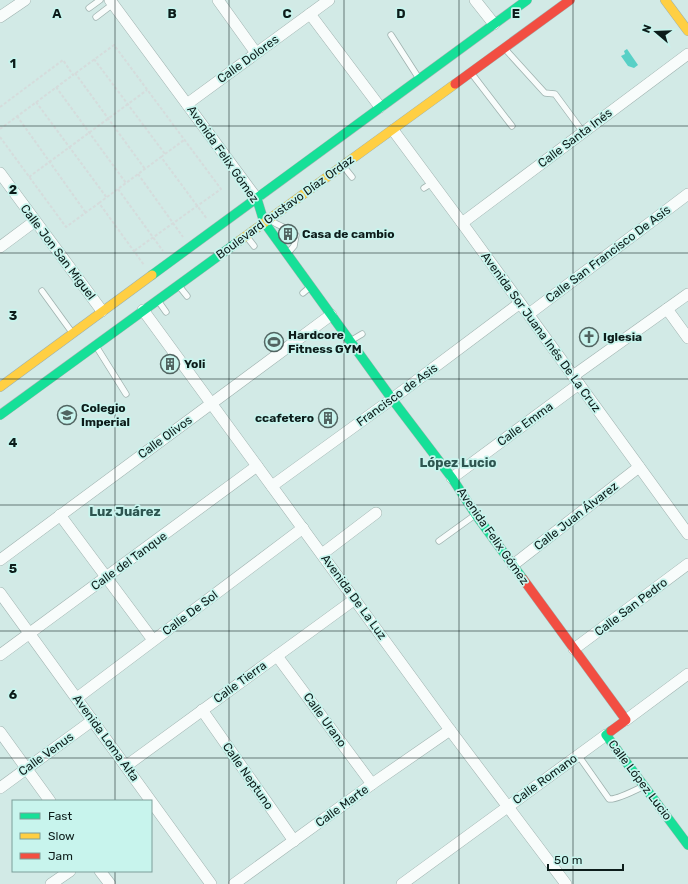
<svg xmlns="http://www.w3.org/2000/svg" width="688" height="884" font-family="Rubik,sans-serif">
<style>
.water{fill:#58d0c6}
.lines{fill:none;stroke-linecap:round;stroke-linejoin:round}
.lane-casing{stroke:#9fb2af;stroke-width:7}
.street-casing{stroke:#9fb2af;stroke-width:12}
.fast-casing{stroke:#9fb2af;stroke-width:10}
.slow-casing{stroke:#9fb2af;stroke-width:10}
.jam-casing{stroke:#9fb2af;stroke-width:10}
.path{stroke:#d5dcdc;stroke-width:2;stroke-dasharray:3 2;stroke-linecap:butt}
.lane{stroke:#f8fcfb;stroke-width:5.5}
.street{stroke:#f8fcfb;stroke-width:11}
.fast{stroke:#16e098;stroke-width:9}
.slow{stroke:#ffcf43;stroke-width:9}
.jam{stroke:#f24e42;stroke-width:9}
.grid{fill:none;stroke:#0c1c1a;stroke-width:1;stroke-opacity:0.55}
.labels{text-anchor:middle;stroke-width:3.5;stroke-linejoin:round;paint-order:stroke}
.street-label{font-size:12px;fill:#0c1c1a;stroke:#c8f4ed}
.poi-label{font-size:12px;font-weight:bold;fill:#0c1c1a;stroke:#c8f4ed;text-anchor:start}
.neighbourhood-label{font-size:13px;font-weight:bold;fill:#2d5550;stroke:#c8f4ed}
.grid-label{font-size:13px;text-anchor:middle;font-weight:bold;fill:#0c1c1a;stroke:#c8f4ed;stroke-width:3.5;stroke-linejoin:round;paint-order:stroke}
</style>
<rect width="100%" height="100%" fill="#d2eae6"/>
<polygon class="water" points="627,49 638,65 634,68 628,66 621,56 625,54 624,51"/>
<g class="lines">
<defs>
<g id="lane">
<polyline points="89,8 100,0"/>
<polyline points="96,17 113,4"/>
<polyline points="391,35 418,77"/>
<polyline points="506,50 545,93 555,94 583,132"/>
<polyline points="472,74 512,126"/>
<polyline points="344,167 352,177"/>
<polyline points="424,188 432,183"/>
<path d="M272,221C280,227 289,228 296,235L294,246L288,253"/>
<polyline points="247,237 254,246"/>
<polyline points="179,286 187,296"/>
<polyline points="42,291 71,331"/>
<polyline points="303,293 310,287"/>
<polyline points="159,302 166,312"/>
<polyline points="314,328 319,335"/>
<polyline points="352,340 362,334"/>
<polyline points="96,346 126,394"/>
<polyline points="439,541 475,515"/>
<path d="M578,755L609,799C615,800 636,790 642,787"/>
</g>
<g id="street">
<polyline points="110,0 257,199"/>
<polyline points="218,0 256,53"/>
<polyline points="475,0 494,24"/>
<polyline points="310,14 380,107"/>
<polyline points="0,17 25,0"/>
<polyline points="187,104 329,0"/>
<polyline points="393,130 462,223 688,534"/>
<polyline points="0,173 102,311"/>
<polyline points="462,223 688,54"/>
<polyline points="0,247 35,221"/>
<polyline points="667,309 688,338"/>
<polyline points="143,310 450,730 566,884"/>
<polyline points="529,314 688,194"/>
<polyline points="573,376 688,294"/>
<polyline points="452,478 579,384"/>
<polyline points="272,486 392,399 520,303"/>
<polyline points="60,515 153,640"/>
<polyline points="322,554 376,513"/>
<polyline points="0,560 331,315"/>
<polyline points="513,565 639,467"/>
<polyline points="0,593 211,884"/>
<polyline points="574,649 688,564"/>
<polyline points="0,655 257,466"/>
<polyline points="277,656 372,784"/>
<polyline points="77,698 303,528"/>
<polyline points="202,710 294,841"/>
<polyline points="626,720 688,674"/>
<polyline points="0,732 50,801"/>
<polyline points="126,766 355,599"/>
<polyline points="0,788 93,720"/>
<polyline points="100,871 110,884"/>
<polyline points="51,884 70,871"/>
<polyline points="234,884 372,784 450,730"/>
<polyline points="402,884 606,735"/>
</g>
<g id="fast">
<polyline points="257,199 264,222 392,399 452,478 476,515 523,579"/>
<polyline points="152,275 527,0"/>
<polyline points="0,415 239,241"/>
<polyline points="611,731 606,735 688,845"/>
</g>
<g id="slow">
<polyline points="665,0 688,31"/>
<polyline points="239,241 455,84"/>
<polyline points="0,387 152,275"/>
</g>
<g id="jam">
<polyline points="455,84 570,0"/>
<polyline points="523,579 626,720 611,731"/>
</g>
</defs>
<use href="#lane" class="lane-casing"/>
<use href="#street" class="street-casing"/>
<use href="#fast" class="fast-casing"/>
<use href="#slow" class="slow-casing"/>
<use href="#jam" class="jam-casing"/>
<g class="path">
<polyline points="94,59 165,154"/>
<polyline points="75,73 145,169"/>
<polyline points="56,87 126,183"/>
<polyline points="36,102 107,198"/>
<polyline points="0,107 63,60 73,75 114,45 221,189 134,251"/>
<polyline points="17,116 86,213"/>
<polyline points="0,129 73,75"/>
<polyline points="0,137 66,227 99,203 144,265"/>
<polyline points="161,157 184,140"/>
<polyline points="138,174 183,237"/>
<polyline points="29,177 147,90"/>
<polyline points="118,189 163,251"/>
<polyline points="99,203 161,157 207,219"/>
</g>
<use href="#lane" class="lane"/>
<use href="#street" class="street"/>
<use href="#fast" class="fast"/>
<use href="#slow" class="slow"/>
<use href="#jam" class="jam"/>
</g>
<path class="grid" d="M115,0V801M229,0V884M344,0V884M459,0V884M573,0V884M0,126H688M0,253H688M0,379H688M0,505H688M0,631H688M0,758H688M115,871V884"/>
<defs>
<symbol id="building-ring" viewBox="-11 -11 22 22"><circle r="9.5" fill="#c8f4ed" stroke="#516461" stroke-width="1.5"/><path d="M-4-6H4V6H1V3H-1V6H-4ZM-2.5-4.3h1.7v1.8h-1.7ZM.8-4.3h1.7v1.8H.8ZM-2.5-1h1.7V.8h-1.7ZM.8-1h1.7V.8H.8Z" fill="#516461"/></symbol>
<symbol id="church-ring" viewBox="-11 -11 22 22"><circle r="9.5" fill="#c8f4ed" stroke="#516461" stroke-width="1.5"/><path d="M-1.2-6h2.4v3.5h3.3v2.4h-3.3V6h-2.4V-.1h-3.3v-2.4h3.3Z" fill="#516461"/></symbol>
<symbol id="stadium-ring" viewBox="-11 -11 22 22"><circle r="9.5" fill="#c8f4ed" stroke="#516461" stroke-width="1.5"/><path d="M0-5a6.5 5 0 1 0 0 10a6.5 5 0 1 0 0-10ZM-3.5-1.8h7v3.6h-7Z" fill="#516461"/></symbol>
<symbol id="school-ring" viewBox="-11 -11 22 22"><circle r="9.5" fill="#c8f4ed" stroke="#516461" stroke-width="1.5"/><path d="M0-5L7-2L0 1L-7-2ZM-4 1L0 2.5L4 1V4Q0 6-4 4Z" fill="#516461"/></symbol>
</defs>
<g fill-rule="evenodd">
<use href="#building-ring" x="277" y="223" width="22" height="22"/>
<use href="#church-ring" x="578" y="326" width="22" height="22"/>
<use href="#stadium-ring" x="263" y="331" width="22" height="22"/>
<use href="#building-ring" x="159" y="353" width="22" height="22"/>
<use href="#school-ring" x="56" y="404" width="22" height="22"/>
<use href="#building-ring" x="317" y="407" width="22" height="22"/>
</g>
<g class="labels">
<g class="street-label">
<text transform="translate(248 59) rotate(-36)" y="4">Calle Dolores</text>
<text transform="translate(575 138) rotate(-37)" y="4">Calle Santa Inés</text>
<text transform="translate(223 154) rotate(55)" y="4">Avenida Felix Gómez</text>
<text transform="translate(285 207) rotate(-36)" y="4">Boulevard Gustavo Díaz Ordaz</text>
<text transform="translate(58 252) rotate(53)" y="4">Calle Jon San Miguel</text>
<text transform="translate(608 254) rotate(-37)" y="4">Calle San Francisco De Asís</text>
<text transform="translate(541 332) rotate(54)" y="4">Avenida Sor Juana Inés De La Cruz</text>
<text transform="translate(397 395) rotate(-36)" y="4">Francisco de Asis</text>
<text transform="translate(525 424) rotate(-36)" y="4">Calle Emma</text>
<text transform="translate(165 437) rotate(-36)" y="4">Calle Olivos</text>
<text transform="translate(576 516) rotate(-38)" y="4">Calle Juan Álvarez</text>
<text transform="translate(493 536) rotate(55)" y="4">Avenida Felix Gómez</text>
<text transform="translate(129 561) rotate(-36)" y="4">Calle del Tanque</text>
<text transform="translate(354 597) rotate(54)" y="4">Avenida De La Luz</text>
<text transform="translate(631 607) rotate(-37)" y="4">Calle San Pedro</text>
<text transform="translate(190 613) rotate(-37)" y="4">Calle De Sol</text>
<text transform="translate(240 682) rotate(-36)" y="4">Calle Tierra</text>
<text transform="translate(325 720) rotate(54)" y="4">Calle Urano</text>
<text transform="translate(106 738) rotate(54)" y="4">Avenida Loma Alta</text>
<text transform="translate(46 754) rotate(-36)" y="4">Calle Venus</text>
<text transform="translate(248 776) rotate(55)" y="4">Calle Neptuno</text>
<text transform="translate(545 779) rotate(-36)" y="4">Calle Romano</text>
<text transform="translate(640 780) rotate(53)" y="4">Calle López Lucio</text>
<text transform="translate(342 806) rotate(-36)" y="4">Calle Marte</text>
</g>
<g class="poi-label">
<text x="302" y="238">Casa de cambio</text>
<text x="288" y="339">Hardcore<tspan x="288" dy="14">Fitness GYM</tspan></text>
<text x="603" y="341">Iglesia</text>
<text x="184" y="368">Yoli</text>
<text x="81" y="412">Colegio<tspan x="81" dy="14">Imperial</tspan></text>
<text x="314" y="422" text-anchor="end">ccafetero</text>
</g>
<g class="neighbourhood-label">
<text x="458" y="467">López Lucio</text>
<text x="125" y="516">Luz Juárez</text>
</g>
</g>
<g class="grid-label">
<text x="57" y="18">A</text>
<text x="172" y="18">B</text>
<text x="287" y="18">C</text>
<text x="401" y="18">D</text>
<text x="516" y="18">E</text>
<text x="13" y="68">1</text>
<text x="13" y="194">2</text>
<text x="13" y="320">3</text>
<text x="13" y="447">4</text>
<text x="13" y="573">5</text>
<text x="13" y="699">6</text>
</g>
<rect x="12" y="800" width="140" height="72" fill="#c8f4ed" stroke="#7d9e99"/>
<rect x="20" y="813" width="20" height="6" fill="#16e098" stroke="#7d9e99"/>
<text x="48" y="820" font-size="12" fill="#0c1c1a">Fast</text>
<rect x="20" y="833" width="20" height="6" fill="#ffcf43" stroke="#7d9e99"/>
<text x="48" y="840" font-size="12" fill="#0c1c1a">Slow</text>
<rect x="20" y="853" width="20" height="6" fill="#f24e42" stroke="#7d9e99"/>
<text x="48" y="860" font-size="12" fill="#0c1c1a">Jam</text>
<g transform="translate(656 32) rotate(289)" stroke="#c8f4ed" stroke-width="3" paint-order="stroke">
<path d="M0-3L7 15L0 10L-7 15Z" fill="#0c1c1a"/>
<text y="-6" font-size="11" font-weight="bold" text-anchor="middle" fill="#0c1c1a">N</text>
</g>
<path d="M548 864v6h75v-6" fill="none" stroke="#0c1c1a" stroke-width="2"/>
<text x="554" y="864" font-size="12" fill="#0c1c1a" stroke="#c8f4ed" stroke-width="3" paint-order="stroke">50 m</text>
</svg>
